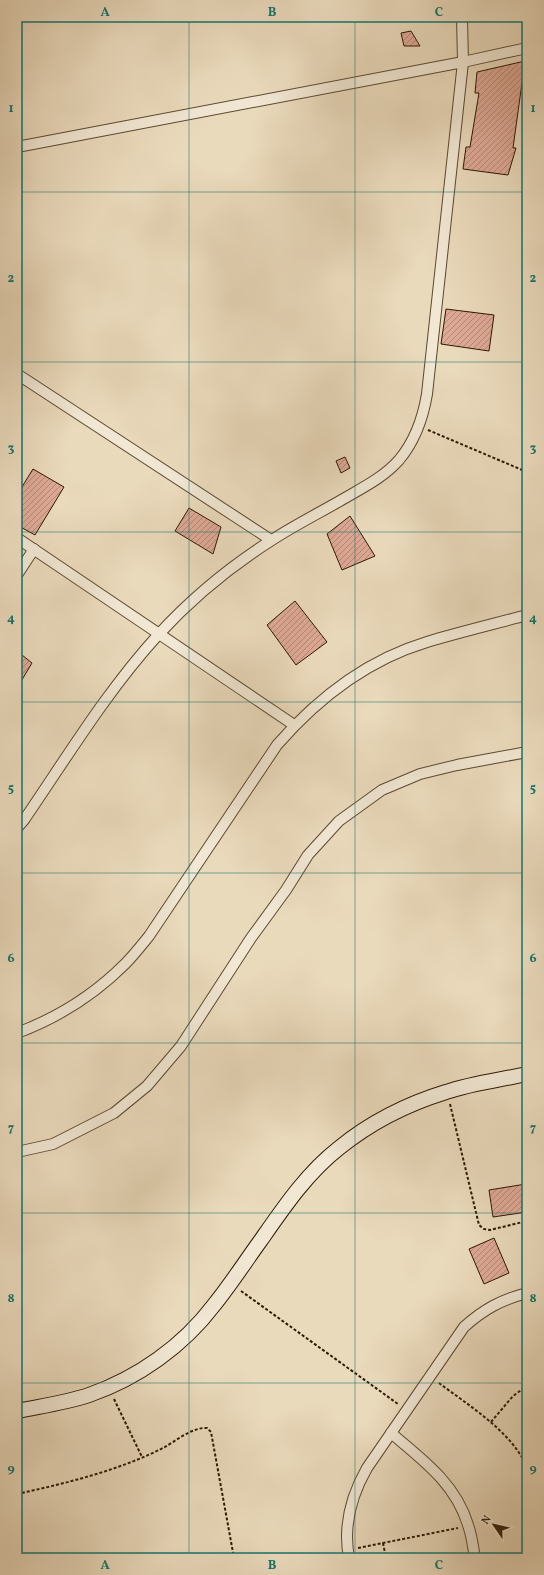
<svg xmlns="http://www.w3.org/2000/svg" width="544" height="1575" font-family="Vollkorn,serif">
<style>
.building{fill:url(#building-hatch);stroke:#2c1903}
.lines{fill:none;stroke-linecap:round;stroke-linejoin:round}
.street-casing{stroke:#5c4931;stroke-width:12}
.secondary-casing{stroke:#2c1903;stroke-width:16}
.path{stroke:#2c1903;stroke-width:2;stroke-dasharray:3 2;stroke-linecap:butt}
.street{stroke:#f1e7d3;stroke-width:10}
.secondary{stroke:#f1e7d3;stroke-width:14}
.grid{fill:none;stroke:#0f766e;stroke-width:1;stroke-opacity:0.55}
.neatline{fill:none;stroke:#0f766e;stroke-width:1.5}
.grid-label{font-size:13px;text-anchor:middle;font-weight:bold;fill:#0f766e}
</style>
<defs>
<pattern id="building-hatch" width="6" height="6" patternUnits="userSpaceOnUse"><rect width="6" height="6" fill="#dea996"/><path d="M-1 1l2-2M0 6l6-6M5 7l2-2" fill="none" stroke="#b48978"/></pattern>
</defs>
<rect width="100%" height="100%" fill="#eadabc"/>
<filter id="stains"><feTurbulence type="fractalNoise" baseFrequency=".005" numOctaves="4"/><feColorMatrix values="0 0 0 0 .2 0 0 0 0 .09 0 0 0 0 .02 0 0 0 .5 -.17"/></filter>
<radialGradient id="worn" r=".72"><stop offset=".6" stop-color="#630" stop-opacity="0"/><stop offset="1" stop-color="#630" stop-opacity=".3"/></radialGradient>
<g class="building">
<polygon points="411,31 420,46 404,46 401,33"/>
<polygon points="525,61 513,148 516,148 508,175 463,169 466,147 470,147 479,93 475,93 477,72"/>
<polygon points="446,309 494,315 489,351 441,344"/>
<polygon points="345,457 350,468 341,473 336,461"/>
<polygon points="33,469 64,487 35,535 17,525 17,495"/>
<polygon points="189,508 221,527 213,554 175,531"/>
<polygon points="350,516 375,556 342,570 327,534"/>
<polygon points="295,601 327,642 296,665 267,625"/>
<polygon points="17,651 32,663 17,688"/>
<polygon points="526,1184 527,1212 493,1217 489,1190"/>
<polygon points="494,1238 509,1273 484,1284 469,1249"/>
</g>
<g class="lines">
<defs>
<g id="street">
<polyline points="17,147 463,62 527,48"/>
<polyline points="17,374 271,540"/>
<polyline points="17,538 294,725"/>
<polyline points="17,575 34,549"/>
<path d="M17,828L24,820C67,757 107,691 158,635C191,599 231,566 272,540C295,525 321,512 345,498C364,487 384,477 399,460C415,441 423,418 427,394L463,62L462,17"/>
<path d="M17,1033C57,1018 94,995 125,964C133,956 141,946 149,936L277,745C317,699 367,660 427,642C460,632 494,624 527,615"/>
<polyline points="17,1152 53,1144 114,1113 147,1086 181,1046 251,938 286,890 308,855 339,821 382,790 420,774 457,765 527,752"/>
<path d="M391,1433C423,1460 456,1484 468,1525C472,1536 473,1547 475,1558"/>
<path d="M349,1558C343,1526 351,1496 367,1468L464,1327C484,1309 501,1300 527,1293"/>
</g>
<path id="secondary" d="M17,1411C41,1406 65,1403 89,1395C138,1378 183,1346 214,1305C231,1284 245,1262 261,1240C284,1207 307,1173 339,1148C371,1122 407,1104 446,1092C472,1083 500,1080 527,1074"/>
</defs>
<use href="#street" class="street-casing"/>
<use href="#secondary" class="secondary-casing"/>
<g class="path">
<polyline points="428,430 527,472"/>
<polyline points="450,1104 479,1225 484,1229 490,1230 527,1221"/>
<polyline points="241,1291 398,1404"/>
<path d="M439,1383C468,1405 512,1432 527,1467"/>
<polyline points="114,1399 142,1457"/>
<polyline points="491,1422 513,1396 527,1386"/>
<path d="M17,1494C67,1483 117,1471 163,1448C176,1441 192,1427 207,1428L211,1432L234,1558"/>
<polyline points="383,1543 386,1558"/>
<polyline points="358,1548 458,1528"/>
<polyline points="516,1558 527,1556"/>
</g>
<use href="#street" class="street"/>
<use href="#secondary" class="secondary"/>
</g>
<path class="grid" d="M189,17V1558M355,17V1558M17,192H527M17,362H527M17,532H527M17,702H527M17,873H527M17,1043H527M17,1213H527M17,1383H527"/>
<rect width="544" height="1575" fill="none" stroke="#eadabc" stroke-width="44"/>
<g transform="translate(494 1525) rotate(304)" stroke="#f1e7d3" stroke-width="3" paint-order="stroke">
<path d="M0-3L7 15L0 10L-7 15Z" fill="#2c1903"/>
<text y="-6" font-size="11" font-weight="bold" text-anchor="middle" fill="#2c1903">N</text>
</g>
<rect x="22" y="22" width="500" height="1531" class="neatline"/>
<g class="grid-label">
<text x="105" y="16">A</text>
<text x="272" y="16">B</text>
<text x="439" y="16">C</text>
<text x="11" y="112">1</text>
<text x="533" y="112">1</text>
<text x="11" y="282">2</text>
<text x="533" y="282">2</text>
<text x="11" y="452">3</text>
<text x="533" y="452">3</text>
<text x="11" y="622">4</text>
<text x="533" y="622">4</text>
<text x="11" y="792">5</text>
<text x="533" y="792">5</text>
<text x="11" y="962">6</text>
<text x="533" y="962">6</text>
<text x="11" y="1132">7</text>
<text x="533" y="1132">7</text>
<text x="11" y="1302">8</text>
<text x="533" y="1302">8</text>
<text x="11" y="1472">9</text>
<text x="533" y="1472">9</text>
<text x="105" y="1569">A</text>
<text x="272" y="1569">B</text>
<text x="439" y="1569">C</text>
</g>
<rect width="100%" height="100%" filter="url(#stains)"/>
<rect width="100%" height="100%" fill="url(#worn)"/>
</svg>
